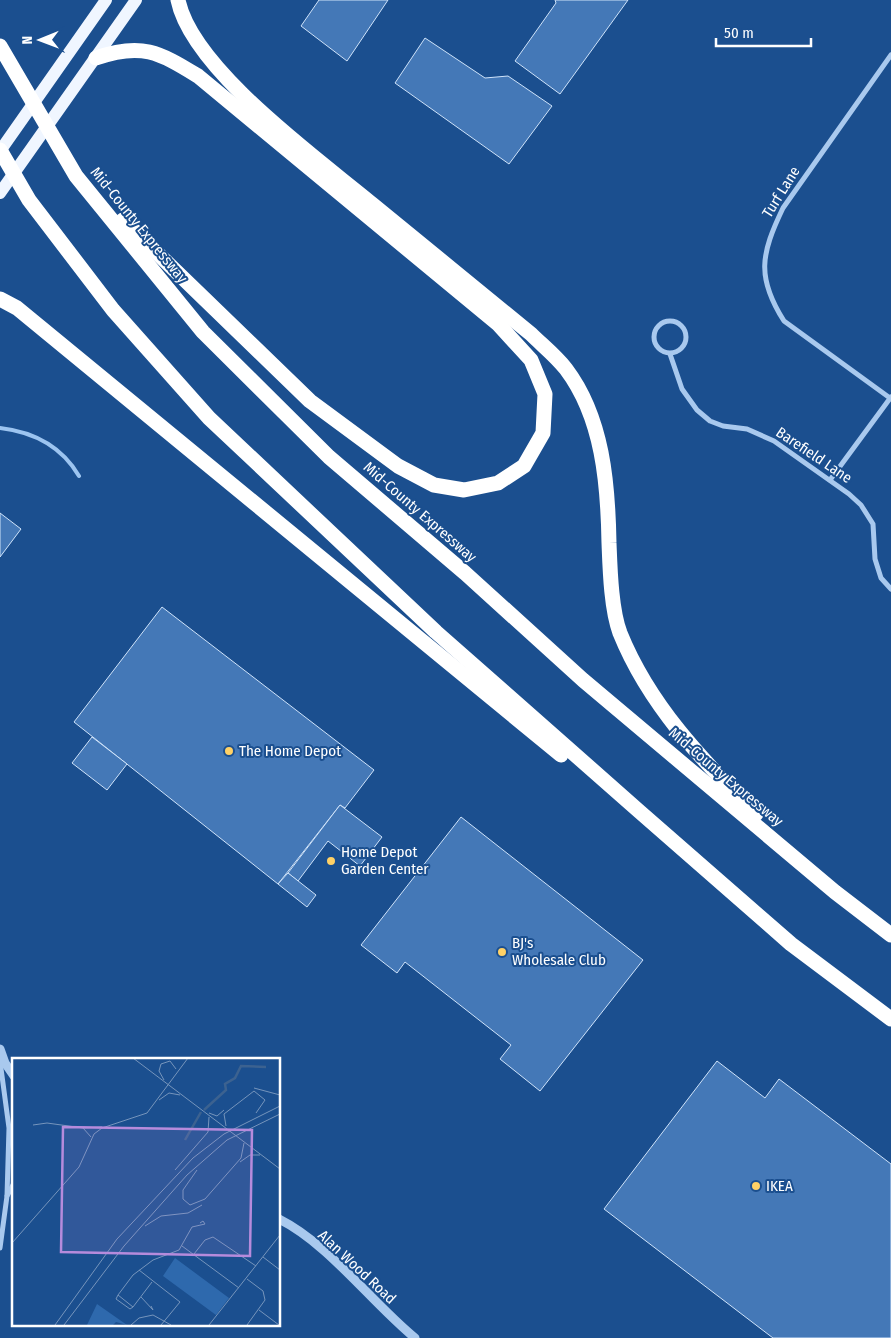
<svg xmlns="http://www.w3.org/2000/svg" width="891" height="1338" font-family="'Fira Sans Condensed',sans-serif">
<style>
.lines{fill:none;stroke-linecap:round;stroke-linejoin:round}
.stream{stroke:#9cc4f0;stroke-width:4}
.building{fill:#4478b7;stroke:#cfe3fa}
.minor{stroke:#a9c9ee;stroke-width:5}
.tertiary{stroke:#a9c9ee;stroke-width:9}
.primary{stroke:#f0f6ff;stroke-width:12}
.motorway{stroke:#fff;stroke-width:15}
.poi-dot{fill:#ffd166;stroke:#1b4f8f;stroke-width:2}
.labels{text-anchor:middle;stroke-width:4;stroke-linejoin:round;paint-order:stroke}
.street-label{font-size:15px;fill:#fff;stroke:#1b4f8f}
.poi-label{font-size:15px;fill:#fff;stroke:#1b4f8f;text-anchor:start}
.inset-river{fill:none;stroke:#3c6290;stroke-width:2.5}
.inset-road{fill:none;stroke:#7695bc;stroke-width:1}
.view{fill:#b68bdc;fill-opacity:0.15;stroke:#b68bdc;stroke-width:2.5}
.inset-edge{fill:none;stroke:#fff;stroke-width:2.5}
</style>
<rect width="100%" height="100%" fill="#1b4f8f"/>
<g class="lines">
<path class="stream" d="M0,428C34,432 62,447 79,476"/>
</g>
<g class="building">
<polygon points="319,0 388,0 347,61 301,26"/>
<polygon points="555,0 628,0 560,94 515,61 556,3"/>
<polygon points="425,38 485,78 508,76 552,106 509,164 395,83"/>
<polygon points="0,513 21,529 0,557"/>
<polygon points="162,607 374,770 345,808 340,805 278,884 74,722"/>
<polygon points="92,737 127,764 107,790 72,763"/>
<polygon points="340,805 382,837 360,866 328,841 298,881 288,873"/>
<polygon points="461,817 643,960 540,1091 500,1059 511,1045 405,962 397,973 361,945"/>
<polygon points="288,873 316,895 307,907 278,884"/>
<polygon points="717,1061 765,1098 779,1079 891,1164 891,1338 773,1338 604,1209"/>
</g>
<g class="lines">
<g class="minor">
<circle cx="670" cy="337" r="16"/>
<polyline points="670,354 682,389 697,410 710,421 723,426 747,429 774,441 849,494 861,505 873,524 875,559 881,578 891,589"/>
<path d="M890,398L784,321C756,277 761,254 783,208L891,55"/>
<polyline points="830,480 891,397"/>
<polyline points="0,1061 9,1128 7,1196"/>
<polyline points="0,1248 7,1196 14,1183"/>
</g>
<g class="tertiary">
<polyline points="0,1049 5,1063 14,1076"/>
<path d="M279,1219C329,1244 371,1302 415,1338"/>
</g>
<g class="primary">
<polyline points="0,151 106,0"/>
<polyline points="0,193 136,0"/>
</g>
<g class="motorway">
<path d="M178,0C192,69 318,159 372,204C425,247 478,291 531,334C542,345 556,356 566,369C603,418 608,484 609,543C610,568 611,609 620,633C649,705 702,760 756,814"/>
<polyline points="0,46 76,176 203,332 329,457 465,573 583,680 835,892 891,935"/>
<path d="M96,58C141,42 159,52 198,76L498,324L531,360L545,394L543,433L524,466L498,483L464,490L434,485L398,466L310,401L123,220"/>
<polyline points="0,150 29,200 113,310 209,418 436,632 640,812 791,944 891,1019"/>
<polyline points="0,299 17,308 561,755"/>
</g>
</g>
<g class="poi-dot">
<circle cx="229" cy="751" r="5"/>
<circle cx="331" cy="861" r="5"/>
<circle cx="502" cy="952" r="5"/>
<circle cx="756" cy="1186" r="5"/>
</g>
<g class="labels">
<g class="street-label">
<text transform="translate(781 192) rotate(-58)" y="5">Turf Lane</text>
<text transform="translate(139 225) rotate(51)" y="5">Mid-County Expressway</text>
<text transform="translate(814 455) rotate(34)" y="5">Barefield Lane</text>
<text transform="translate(420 512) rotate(41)" y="5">Mid-County Expressway</text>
<text transform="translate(726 777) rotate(40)" y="5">Mid-County Expressway</text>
<text transform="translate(357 1267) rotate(43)" y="5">Alan Wood Road</text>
</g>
<g class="poi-label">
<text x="239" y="756">The Home Depot</text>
<text x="341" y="857">Home Depot<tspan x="341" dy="17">Garden Center</tspan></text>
<text x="512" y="948">BJ's<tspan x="512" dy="17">Wholesale Club</tspan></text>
<text x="766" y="1191">IKEA</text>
</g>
</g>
<g transform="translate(12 1058)">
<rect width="268" height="268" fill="#1b4f8f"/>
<path d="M163,200L217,240L204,257L151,218ZM85,246L115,267L104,264L101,267H75Z" fill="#2e69ad"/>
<path class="inset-river" d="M192,52L214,32L213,26L223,20L229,8L254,9M173,82L189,54"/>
<path class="inset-road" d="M121,0L268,111M152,22L147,13L149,6L158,3L164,11M242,30L268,37M147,42L157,35L168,37M197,55L205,58L212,52M21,67L35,65L71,70L79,79M214,68L212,56L242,33L253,42L244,55M72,70L90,69M228,104L238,97H248M163,112L196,74L197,59M185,112L171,132V141L178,147L193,141L229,100L232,85M133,168L149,158L176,155L190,147M0,185L67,109L82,76L90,70L135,55L176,0M170,188L227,230M182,196L193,182L201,179L244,208M251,199L268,212M127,212L168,244L149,267M106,237L121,217L141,202L167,192L180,169L193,166L191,163L188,165M106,237L104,241L118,251L121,249M106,237L121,249M129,239L141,252L139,248M121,249L140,224M247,252L267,267M43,267L105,181L181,100L212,76L268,48M52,267L112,188L175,117L215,82L268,56M119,267L127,260L141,257L159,267M197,267L268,177M235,267L253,242L251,233L235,221"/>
<path class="view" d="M51,69L240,72L238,198L49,194Z"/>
<rect width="268" height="268" class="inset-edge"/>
</g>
<g transform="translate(40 40) rotate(269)" stroke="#1b4f8f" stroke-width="4" paint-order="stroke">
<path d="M0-4L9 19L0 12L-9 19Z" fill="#ffffff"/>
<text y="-8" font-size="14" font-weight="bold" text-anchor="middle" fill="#ffffff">N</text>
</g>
<path d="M716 38v8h95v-8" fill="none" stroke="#ffffff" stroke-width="2.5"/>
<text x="724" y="38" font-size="15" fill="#ffffff" stroke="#1b4f8f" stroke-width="4" paint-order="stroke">50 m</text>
</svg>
